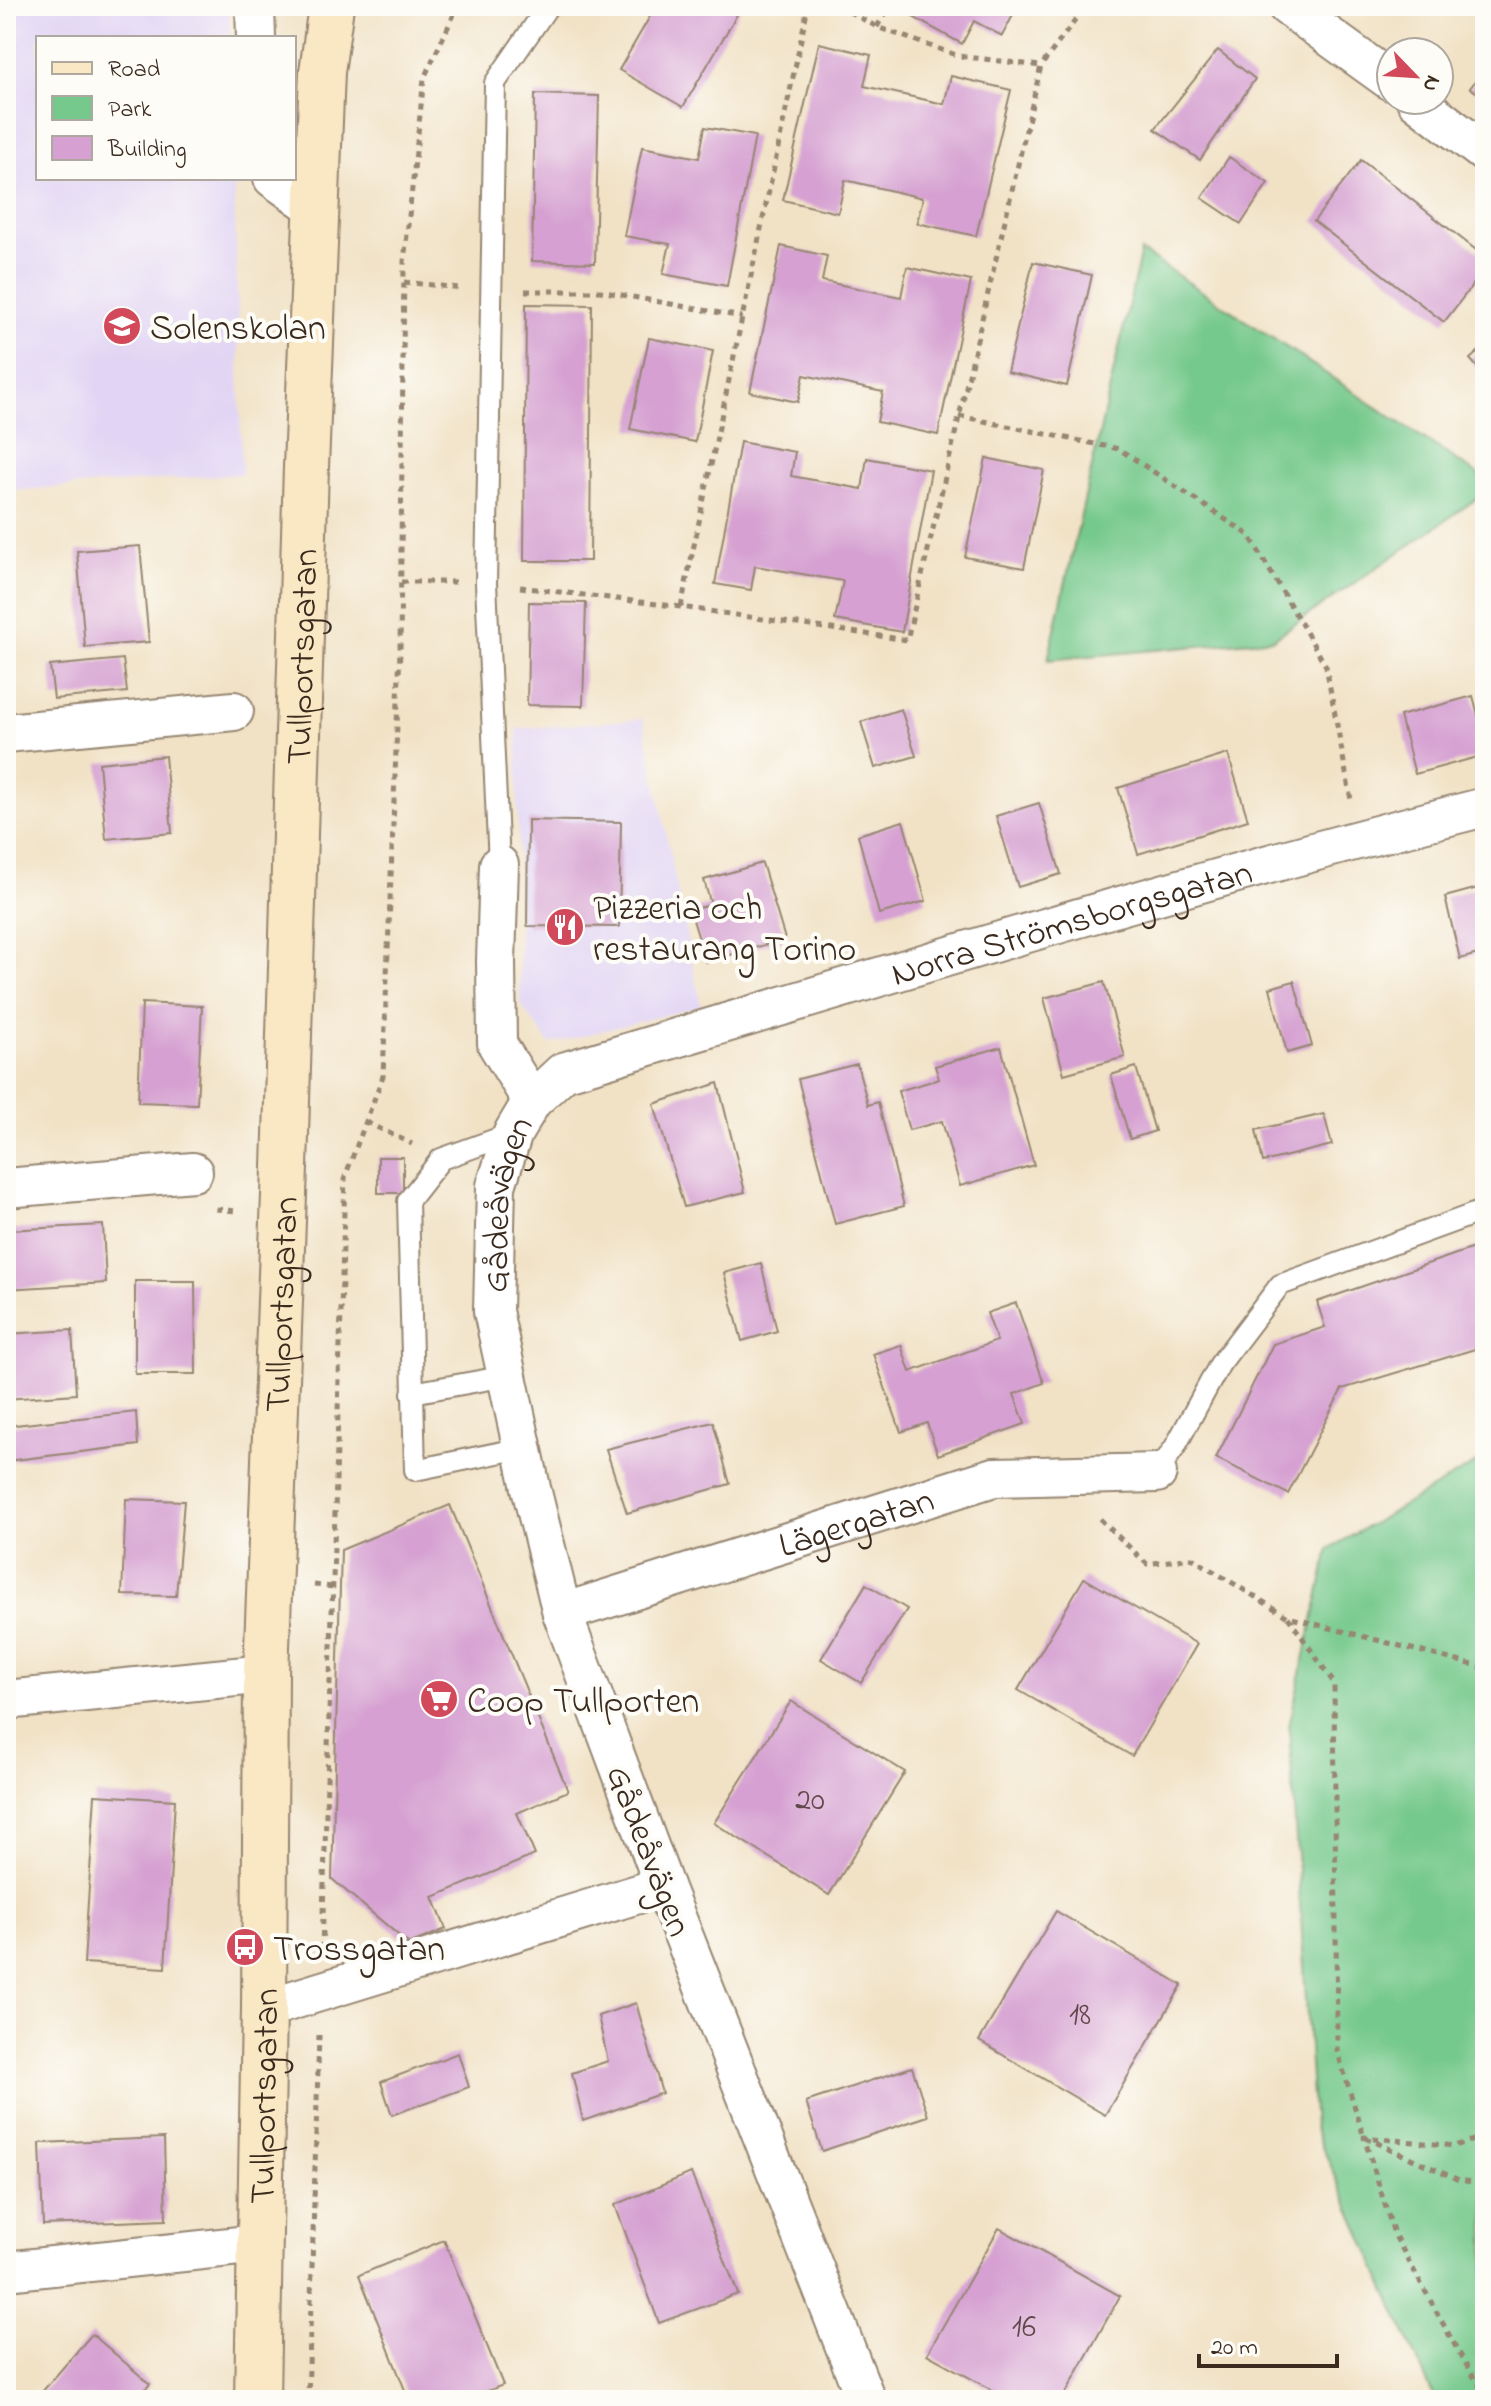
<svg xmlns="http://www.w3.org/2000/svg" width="1491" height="2406" font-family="'Indie Flower',sans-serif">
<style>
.built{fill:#e1d4f4}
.green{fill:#76c98c;stroke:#587a55;stroke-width:2}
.building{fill:#d6a1d2}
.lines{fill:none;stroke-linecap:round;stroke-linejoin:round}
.lane-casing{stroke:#968672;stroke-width:24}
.street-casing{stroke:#968672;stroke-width:42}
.secondary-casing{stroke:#968672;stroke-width:48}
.path{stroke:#968672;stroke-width:5;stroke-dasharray:6 6;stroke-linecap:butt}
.lane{stroke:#fff;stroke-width:20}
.street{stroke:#fff;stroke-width:38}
.secondary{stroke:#fae7c3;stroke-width:44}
.labels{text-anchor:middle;stroke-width:8;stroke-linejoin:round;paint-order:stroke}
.number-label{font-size:32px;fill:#62484b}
.poi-label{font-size:36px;fill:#3b2a1e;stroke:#fdfcf7;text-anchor:start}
.street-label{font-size:36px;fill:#3b2a1e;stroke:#fdfcf7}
</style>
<rect width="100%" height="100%" fill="#fdfcf7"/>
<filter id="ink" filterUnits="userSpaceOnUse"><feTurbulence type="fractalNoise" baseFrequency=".0125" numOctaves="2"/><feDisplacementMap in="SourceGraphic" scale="16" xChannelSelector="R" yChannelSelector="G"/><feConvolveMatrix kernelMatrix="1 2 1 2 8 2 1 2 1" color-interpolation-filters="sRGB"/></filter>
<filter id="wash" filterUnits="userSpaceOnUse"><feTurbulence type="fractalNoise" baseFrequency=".006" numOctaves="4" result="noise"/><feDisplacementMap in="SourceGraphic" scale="32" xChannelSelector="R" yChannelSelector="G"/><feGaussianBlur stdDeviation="1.8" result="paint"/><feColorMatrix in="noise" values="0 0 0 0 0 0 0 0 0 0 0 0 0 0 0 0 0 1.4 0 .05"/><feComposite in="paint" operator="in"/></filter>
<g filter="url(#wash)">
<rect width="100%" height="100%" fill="#f1e2c6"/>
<g class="built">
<polygon points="6,6 229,6 230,38 38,38 38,178 234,178 242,474 6,491"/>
<polygon points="643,719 701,1006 550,1044 520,1004 517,729"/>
</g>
<g class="green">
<polygon points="1141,251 1485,479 1485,493 1273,639 1048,660"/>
<polygon points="1485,1458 1485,2400 1435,2400 1314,2128 1289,1726 1329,1549"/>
</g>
<g id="blocks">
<g class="building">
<polygon points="656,6 742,6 683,107 619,70"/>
<polygon points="919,6 1018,6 1002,36 974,21 962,44 913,17"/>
<polygon points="819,43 871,55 864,86 944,104 951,76 1011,90 976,236 917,223 923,198 845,180 838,213 783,200"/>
<polygon points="1218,50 1255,79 1200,160 1155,129"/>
<polygon points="1485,69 1485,98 1470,88"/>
<polygon points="535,94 599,96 595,263 532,261"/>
<polygon points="705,127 755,136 727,286 663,274 670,244 624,236 642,147 699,158"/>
<polygon points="1229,157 1268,183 1241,224 1202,198"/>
<polygon points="1361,160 1485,257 1485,269 1444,322 1314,221"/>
<polygon points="781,246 827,256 822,281 901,297 907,267 971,281 938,435 877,422 883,392 804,375 798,402 750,392"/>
<polygon points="1033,262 1092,275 1067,386 1007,372"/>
<polygon points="526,304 592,305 590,561 524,561"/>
<polygon points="649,338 713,351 695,442 630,429"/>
<polygon points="1485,346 1485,376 1470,359"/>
<polygon points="740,442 795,452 791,476 862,489 867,458 931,470 902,632 835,620 843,581 755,566 751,590 715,584"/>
<polygon points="986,458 1044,470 1024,568 965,557"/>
<polygon points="140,546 149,642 85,647 77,551"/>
<polygon points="529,602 586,603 583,706 527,705"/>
<polygon points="123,659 127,692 54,699 50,666"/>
<polygon points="1473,696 1485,741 1485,755 1415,774 1400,716"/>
<polygon points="901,709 916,756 875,768 861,722"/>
<polygon points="1228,754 1248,820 1138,854 1118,788"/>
<polygon points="165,756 172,833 106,839 99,763"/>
<polygon points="1039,803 1061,874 1018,887 996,816"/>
<polygon points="528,820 621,822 619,927 527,926"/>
<polygon points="903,821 926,901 879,914 858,835"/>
<polygon points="762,863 785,939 706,962 690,910 711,905 704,880"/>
<polygon points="1485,886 1485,952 1460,959 1445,897"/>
<polygon points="1294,981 1312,1046 1287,1053 1270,988"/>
<polygon points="1104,982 1125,1057 1064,1074 1044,998"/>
<polygon points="142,1003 202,1006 197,1104 138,1102"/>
<polygon points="1001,1047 1034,1165 960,1186 942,1121 909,1130 898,1091 939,1079 935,1066"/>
<polygon points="857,1064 868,1105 878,1102 904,1206 835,1224 798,1079"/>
<polygon points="1136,1067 1155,1131 1130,1139 1111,1075"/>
<polygon points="718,1083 745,1192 684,1207 654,1104"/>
<polygon points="1324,1114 1332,1145 1263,1162 1256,1130"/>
<rect x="378" y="1157" width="25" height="36"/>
<polygon points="103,1225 106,1283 6,1289 6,1230"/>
<polygon points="1485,1244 1485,1346 1342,1389 1288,1494 1216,1458 1273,1344 1325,1327 1317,1302"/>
<polygon points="761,1263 777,1331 742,1341 724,1273"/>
<polygon points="135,1281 195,1281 196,1374 135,1374"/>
<polygon points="1016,1303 1044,1383 1014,1394 1025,1424 938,1455 927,1423 901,1432 873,1354 901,1345 910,1372 997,1341 987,1313"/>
<polygon points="72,1330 76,1394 6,1399 6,1334"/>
<polygon points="136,1412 138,1445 6,1461 6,1426"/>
<polygon points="713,1422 730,1484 627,1513 606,1449"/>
<polygon points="126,1499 184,1501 176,1596 122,1595"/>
<polygon points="450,1505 568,1791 517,1813 535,1855 433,1897 446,1929 409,1944 332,1879 341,1550"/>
<polygon points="1084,1578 1197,1644 1132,1756 1018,1690"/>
<polygon points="866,1584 907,1609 861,1683 821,1659"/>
<polygon points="791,1701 905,1772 829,1895 714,1823"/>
<polygon points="95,1795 175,1800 165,1968 84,1963"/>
<polygon points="1056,1911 1182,1985 1105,2115 979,2041"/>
<polygon points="636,2003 662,2093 583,2121 572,2073 608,2061 598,2016"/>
<polygon points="458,2053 469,2087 392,2115 381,2082"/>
<polygon points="912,2067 928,2116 822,2151 806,2102"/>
<polygon points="164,2138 166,2220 43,2225 40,2143"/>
<polygon points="691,2173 738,2294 659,2323 615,2205"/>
<polygon points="999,2228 1120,2296 1062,2400 1010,2400 927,2354"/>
<polygon points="444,2240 503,2385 465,2400 409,2400 359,2275"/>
<polygon points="92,2334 150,2384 136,2400 35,2400"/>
</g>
</g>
</g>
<g filter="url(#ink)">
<use href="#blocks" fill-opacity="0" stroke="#968672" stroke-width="2"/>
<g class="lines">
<defs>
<g id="lane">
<polyline points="499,865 486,583 495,83 548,6"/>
<polyline points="513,1133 441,1159 408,1201 415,1470 522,1448"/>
<polyline points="412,1393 507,1376"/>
<polyline points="1157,1473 1175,1447 1220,1364 1280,1285 1485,1210"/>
</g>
<g id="street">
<polyline points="255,6 256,38"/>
<polyline points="1287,6 1391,81"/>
<polyline points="1416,100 1485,153"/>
<polyline points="273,178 317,209"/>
<polyline points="6,733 234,711"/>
<polyline points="499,865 496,961 497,1044 532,1101"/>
<polyline points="6,1188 193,1172"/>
<path id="s1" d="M562,1613L994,1477L1157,1473"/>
<polyline points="6,1700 266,1674"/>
<polyline points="264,2009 664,1886"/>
<polyline points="6,2271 258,2244"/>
<path id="s2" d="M866,2400L664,1886L562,1613L531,1488L493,1311L496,1186L513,1133L532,1101L563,1072C870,980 1175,885 1485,807"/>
</g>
<g id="secondary">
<path id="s3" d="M257,2400L264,2009L266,1674L285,1168L306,467L322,72L331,6"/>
</g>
</defs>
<use href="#lane" class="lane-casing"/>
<use href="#street" class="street-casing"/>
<use href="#secondary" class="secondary-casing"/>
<g class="path">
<polyline points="839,6 877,27 959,56 1041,66"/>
<polyline points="877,27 889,6"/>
<polyline points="404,282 459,288"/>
<polyline points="525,291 600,291 742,317"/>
<polyline points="959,416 1119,449 1249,535 1326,666 1351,800"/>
<polyline points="401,582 455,582"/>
<polyline points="520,587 681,607 907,640 1041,66 1086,6"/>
<polyline points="681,607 808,6"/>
<polyline points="366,1122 412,1144"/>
<polyline points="216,1209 237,1211"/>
<polyline points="1100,1519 1147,1564 1192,1558 1288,1617 1485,1668"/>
<polyline points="314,1585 333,1587"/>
<polyline points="1288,1617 1334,1683 1337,2050 1364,2137 1459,2180 1485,2184"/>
<polyline points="322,1949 345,1177 383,1076 400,650 404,262 424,78 458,6"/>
<polyline points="1485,2136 1455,2146 1364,2137 1394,2234 1458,2351 1485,2395"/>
<polyline points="308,2400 319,2035"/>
</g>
<use href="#lane" class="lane"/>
<use href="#street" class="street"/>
<use href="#secondary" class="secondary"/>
</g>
</g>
<defs>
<symbol id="school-disc" viewBox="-11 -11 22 22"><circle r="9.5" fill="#d1495b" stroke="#fdfcf7"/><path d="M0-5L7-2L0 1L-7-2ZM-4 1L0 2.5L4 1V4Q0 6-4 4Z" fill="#fff"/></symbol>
<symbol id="restaurant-disc" viewBox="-11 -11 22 22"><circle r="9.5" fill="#d1495b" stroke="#fdfcf7"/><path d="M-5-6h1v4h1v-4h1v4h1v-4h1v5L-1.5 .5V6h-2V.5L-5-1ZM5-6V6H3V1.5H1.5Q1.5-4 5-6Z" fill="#fff"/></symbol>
<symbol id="supermarket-disc" viewBox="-11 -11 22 22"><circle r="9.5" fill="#d1495b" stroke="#fdfcf7"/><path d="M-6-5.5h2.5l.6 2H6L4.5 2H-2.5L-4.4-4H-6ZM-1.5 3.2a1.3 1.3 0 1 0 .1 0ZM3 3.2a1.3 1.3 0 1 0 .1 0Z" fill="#fff"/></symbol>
<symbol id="bus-disc" viewBox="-11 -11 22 22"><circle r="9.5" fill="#d1495b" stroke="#fdfcf7"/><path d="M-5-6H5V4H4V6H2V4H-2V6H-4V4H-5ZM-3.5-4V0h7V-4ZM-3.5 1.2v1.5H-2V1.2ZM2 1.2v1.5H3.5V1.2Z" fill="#fff"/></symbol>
</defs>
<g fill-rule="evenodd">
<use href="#school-disc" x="100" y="304" width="44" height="44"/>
<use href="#restaurant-disc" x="543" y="905" width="44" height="44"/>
<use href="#supermarket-disc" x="417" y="1677" width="44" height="44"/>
<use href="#bus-disc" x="223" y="1925" width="44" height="44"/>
</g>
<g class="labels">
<g class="number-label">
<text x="810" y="1809">20</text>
<text x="1080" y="2024">18</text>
<text x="1024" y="2336">16</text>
</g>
<g class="poi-label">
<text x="150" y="339">Solenskolan</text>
<text x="593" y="919">Pizzeria och<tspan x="593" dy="41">restaurang Torino</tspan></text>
<text x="467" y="1712">Coop Tullporten</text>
<text x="273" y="1960">Trossgatan</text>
</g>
<g class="street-label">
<text dy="13" stroke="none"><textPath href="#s3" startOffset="1744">Tullportsgatan</textPath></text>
<text dy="13" stroke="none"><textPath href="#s2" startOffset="1944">Norra Strömsborgsgatan</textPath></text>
<text dy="13" stroke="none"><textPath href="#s2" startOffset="1262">Gådeåvägen</textPath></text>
<text dy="13" stroke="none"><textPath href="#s3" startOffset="1096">Tullportsgatan</textPath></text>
<text dy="13" stroke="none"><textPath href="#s1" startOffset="308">Lägergatan</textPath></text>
<text transform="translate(651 1850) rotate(69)" y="13">Gådeåvägen</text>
<text dy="13" stroke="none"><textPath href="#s3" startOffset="304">Tullportsgatan</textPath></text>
</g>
</g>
<rect width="1491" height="2406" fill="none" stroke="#fdfcf7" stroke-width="32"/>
<rect x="36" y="36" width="260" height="144" fill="#fdfcf7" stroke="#afa8a0" stroke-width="2"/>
<rect x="52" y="62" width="40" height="12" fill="#fae7c3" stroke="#afa8a0" stroke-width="2"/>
<text x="108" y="76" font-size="24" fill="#3b2a1e">Road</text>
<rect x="52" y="96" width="40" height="24" fill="#76c98c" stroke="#afa8a0" stroke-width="2"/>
<text x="108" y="116" font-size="24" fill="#3b2a1e">Park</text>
<rect x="52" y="136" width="40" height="24" fill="#d6a1d2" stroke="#afa8a0" stroke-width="2"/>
<text x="108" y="156" font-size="24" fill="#3b2a1e">Building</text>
<g transform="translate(1415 76) rotate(115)"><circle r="38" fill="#fdfcf7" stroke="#afa8a0" stroke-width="2"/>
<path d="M0-6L14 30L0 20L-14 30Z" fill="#d1495b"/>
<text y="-12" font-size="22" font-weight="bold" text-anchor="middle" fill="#3b2a1e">N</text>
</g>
<path d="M1199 2354v12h138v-12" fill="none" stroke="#3b2a1e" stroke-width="4"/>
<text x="1211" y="2354" font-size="24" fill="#3b2a1e" stroke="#fdfcf7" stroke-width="6" paint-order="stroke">20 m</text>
</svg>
